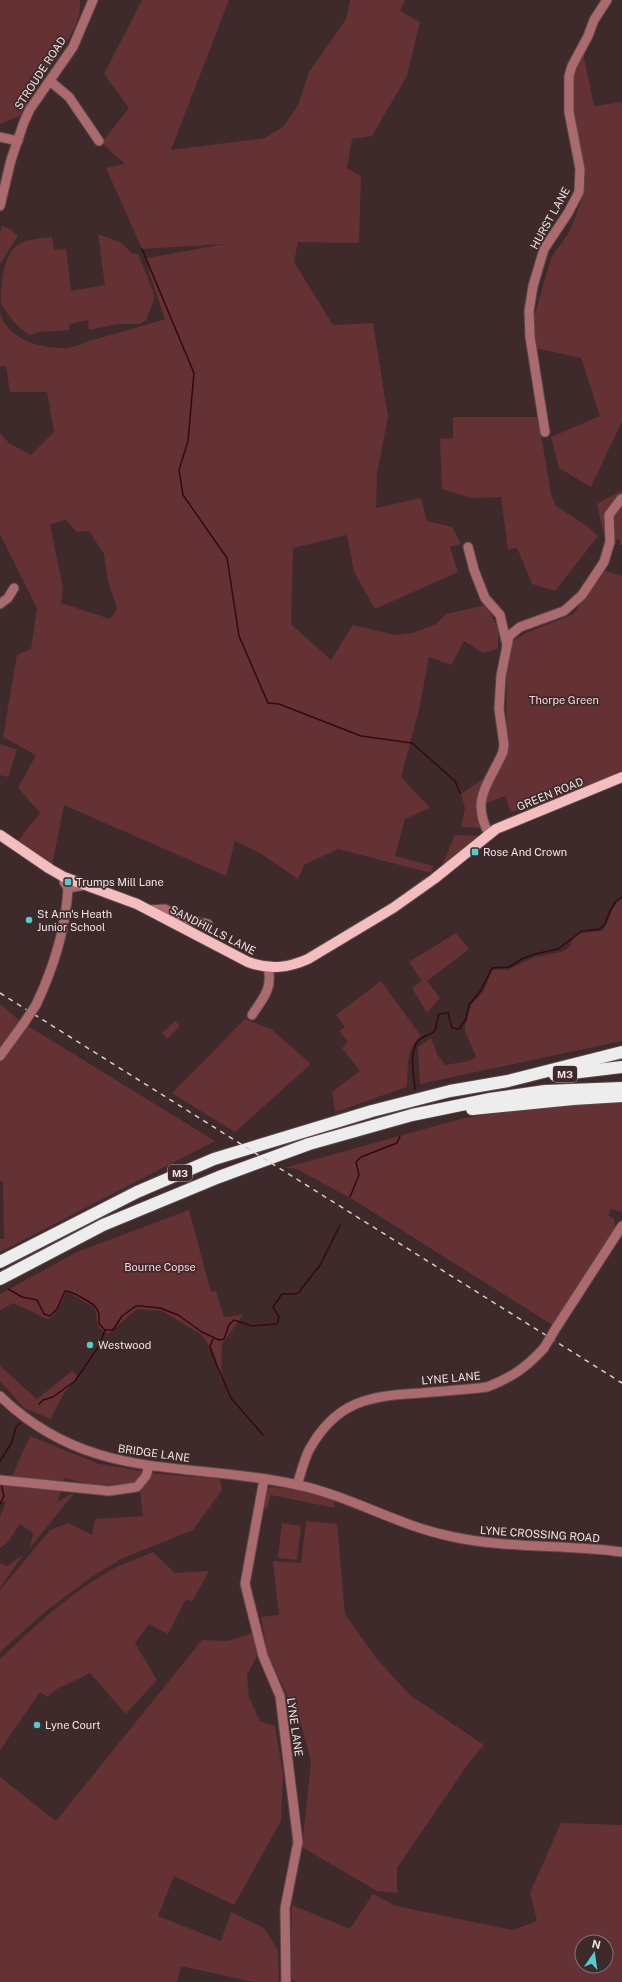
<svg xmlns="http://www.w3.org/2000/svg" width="622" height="1982" font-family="'Public Sans',sans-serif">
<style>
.green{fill:#643135;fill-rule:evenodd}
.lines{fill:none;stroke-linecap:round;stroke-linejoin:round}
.stream{stroke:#360810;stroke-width:1.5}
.minor-casing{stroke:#5b4848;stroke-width:11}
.major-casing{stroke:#5b4848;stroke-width:12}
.highway-casing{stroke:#5b4848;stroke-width:14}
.minor{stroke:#aa6a6e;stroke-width:9}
.major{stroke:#f4bec0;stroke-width:10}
.highway{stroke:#ededed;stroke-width:12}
.rail{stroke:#dccece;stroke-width:1.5;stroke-dasharray:5 5;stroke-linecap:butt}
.minor-bridge-casing{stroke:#5b4848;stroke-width:11;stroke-linecap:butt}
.minor-bridge{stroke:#aa6a6e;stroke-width:9}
.poi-dot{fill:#52cdce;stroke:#3e2a2b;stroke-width:1.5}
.labels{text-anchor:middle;stroke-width:3.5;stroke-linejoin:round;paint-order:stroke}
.shield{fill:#3e2a2b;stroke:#bbacac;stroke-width:1}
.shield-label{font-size:10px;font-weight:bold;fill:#f1e3e3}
.street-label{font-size:11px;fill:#f1e3e3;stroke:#3e2a2b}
.park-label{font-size:11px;fill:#f3d7d8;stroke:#3e2a2b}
.poi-label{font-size:11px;fill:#f1e3e3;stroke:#3e2a2b;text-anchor:start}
</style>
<rect width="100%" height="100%" fill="#3e2a2b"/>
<g class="green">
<path d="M0,0H80C80,6 80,13 78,19C66,52 36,77 25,111L22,115L0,124Z"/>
<path d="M142,0H229L171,150L265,138L283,127L298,105L309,72L346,19L350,0H405L400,11L420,22L407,76L372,136L352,139L347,168L361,176L359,243L298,242L294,262L333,325L373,323L388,417L377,474L376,508L421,498L427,521L452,527L461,544L450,547L458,572L375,609L354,572L347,535L293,548L291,624L331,660L353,625L395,635L412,633L435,625L446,614L486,605L498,628V649L483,653L464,641L451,665L429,657L419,710L401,777L430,808L405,819L395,856L434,866L431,873L338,849L304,865L298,879L260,853L235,841L226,876L64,805L52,866L17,842L40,813L18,788L36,755L3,737L17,655L31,649L37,608L0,534V433L9,443L31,455L54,432L47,392H10L6,366H0V313C7,338 38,348 62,348C70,349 81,344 89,341C114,334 140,327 165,319L149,272L147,258L225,244L142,249L106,168L125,164L105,146L103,141L129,108L104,74ZM66,520L77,532L89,531L104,554L108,581L117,609L110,619L61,603L63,588L50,524Z"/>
<polygon points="583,52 594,106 622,102 622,421 591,487 559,468 551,437 600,416 581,358 535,348 534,317 551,258 570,231 583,196 574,118 574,71"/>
<polygon points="2,226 10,229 18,236 0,264 0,234"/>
<path d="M98,234L120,242L133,254H138L153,291L154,300L146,320L140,324H117L89,330L88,320L69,324V330L40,332L29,335C18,327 7,316 1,303C0,286 4,250 21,243C30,239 42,238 52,237L54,250L66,249L71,291L105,285Z"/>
<polygon points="453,417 538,417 551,494 556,506 587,526 598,536 555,591 532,584 517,548 508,549 501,497 472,498 442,489 440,439 453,438"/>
<polygon points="622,490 622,545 620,545 620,540 604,536 597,504"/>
<polygon points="600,569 622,576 622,771 539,805 511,812 505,796 483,805 506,755 507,645 526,633 574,614"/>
<polygon points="0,744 17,750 8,777 0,775"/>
<polygon points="486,777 476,804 480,828 461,827 465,808 461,794"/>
<polygon points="455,835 481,836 441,867"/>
<path d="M622,899V1041L420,1084L418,1047L431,1038L437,1054L445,1065L469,1061L476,1057L465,1031V1025L471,1005L483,992L492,971L496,969L508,970L532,958L564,951L570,946L574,937L581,933L602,931C610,923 611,904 622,899Z"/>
<polygon points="456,933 469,949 427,981 440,998 427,1013 412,988 422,981 409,962"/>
<path d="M381,981L421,1036C406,1046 408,1071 407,1087L335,1112L332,1092L360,1071L342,1048L348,1042L339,1031L345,1027L336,1015Z"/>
<polygon points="0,1004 20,1021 215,1141 0,1252 0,1239 4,1239 3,1182 0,1181"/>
<polygon points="245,1019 271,1029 311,1064 235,1132 172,1093"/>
<polygon points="175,1021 180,1026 167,1039 162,1033"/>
<polygon points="622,1101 622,1212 611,1209 608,1215 614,1219 615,1227 554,1326 357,1202 297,1169 284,1168 464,1118 526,1109"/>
<path d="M189,1210L211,1292L216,1291L224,1317L243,1315L222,1344L221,1382L215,1355L202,1335L162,1311L137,1309L108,1334L98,1327L95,1308L68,1292L66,1293C61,1302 58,1316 47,1319L13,1303L0,1310V1294L77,1252Z"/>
<polygon points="0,1366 37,1399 72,1371 78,1376 62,1396 51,1419 24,1408 0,1381"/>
<polygon points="30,1436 99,1464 142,1471 137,1484 91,1485 65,1478 57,1502 75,1492 30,1548 33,1533 20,1524 7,1543 0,1548 0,1517 6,1501 0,1502 0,1476 12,1476"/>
<polygon points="150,1473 220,1479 222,1490 193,1530 121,1559 90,1578 45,1612 0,1652 0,1590 50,1530 68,1523 92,1535 95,1519 143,1516 140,1491"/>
<polygon points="270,1487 298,1489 333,1498 335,1508 271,1495 267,1509 264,1507 267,1489"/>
<polygon points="306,1521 337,1524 345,1614 376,1658 410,1695 484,1745 468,1764 397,1868 397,1893 377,1891 302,1847 311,1762 300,1720 268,1657 261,1617 279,1615 273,1561 301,1563"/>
<polygon points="282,1523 301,1526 297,1560 278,1558"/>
<path d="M153,1552L175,1573L209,1571L192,1602L186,1599L168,1634L149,1624L135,1643L157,1680L126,1714L90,1673L57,1689L47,1697L40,1692L0,1750V1659C35,1626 71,1592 113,1569C126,1562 140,1558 153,1552Z"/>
<polygon points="23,1555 0,1588 0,1563 7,1566"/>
<polygon points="252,1633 257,1656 247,1675 249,1697 260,1721 275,1726 283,1774 281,1821 234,1905 174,1876 158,1916 221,1941 231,1912 264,1928 278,1950 279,1982 254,1982 181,1966 177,1982 0,1982 0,1777 56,1821 202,1640 228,1641"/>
<path d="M561,1823L622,1825V1982H296L290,1978L292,1905L350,1929L373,1894L396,1906L513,1930L537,1921L530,1893ZM582,1942H606V1966H582Z"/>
</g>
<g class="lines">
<g class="stream">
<polyline points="142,249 194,373 188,441 179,470 183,495 227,558 239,636 268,703 279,704 361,736 412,743 455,781 460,793"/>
<path d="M415,1089C414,1076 408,1051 419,1040C423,1036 430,1035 435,1031L439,1014L448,1013L452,1028L459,1029L466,1019L469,1005L481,990L492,968L509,967L522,959L535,954L558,949L582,931L600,929L605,924L610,911L616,901L622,897"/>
<polyline points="350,1197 359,1175 356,1162 361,1157 397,1143 400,1136"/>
<path d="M8,1289L22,1297L37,1300L44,1314L50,1316L57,1309L65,1291C70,1290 95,1304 97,1309C100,1314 99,1319 99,1324L105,1330"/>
<polyline points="105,1330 113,1330 122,1316 136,1306 140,1306 160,1308 178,1315 202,1332 219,1340 224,1339 229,1325 234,1320 252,1326 277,1324 279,1317 273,1307 282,1294 296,1294 299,1292 320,1265 340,1225"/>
<polyline points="213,1339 210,1346 213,1356 231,1398 263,1435"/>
<polyline points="39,1404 43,1400 53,1397 75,1381 99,1346 105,1330"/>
<polyline points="0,1461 12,1442 16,1427 20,1423"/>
<polyline points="0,1504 4,1496 1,1484"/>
</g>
<defs>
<g id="minor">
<polyline points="50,81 69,97 99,141"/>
<polyline points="0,137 18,141"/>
<polyline points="0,206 11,160 24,122 30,109 73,47 93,0"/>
<polyline points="545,432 530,337 529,311 533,286 544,249 568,213 579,192 580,169 569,112 569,76 572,66 588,36 594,20 607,0"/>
<polyline points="468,547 474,570 485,598 500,615 507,645"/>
<polyline points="0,604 8,598 14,588"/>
<path d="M489,834C470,799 489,784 503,752L504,744L499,709L501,676L509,636L520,627L564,611L582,595L604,562L610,542L609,515L621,499"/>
<polyline points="64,877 64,882 68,888 86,885"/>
<polyline points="148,910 165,909 189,920 208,924"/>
<path d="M36,1005C53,969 66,928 68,888"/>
<path d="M252,1015C263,998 273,989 268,967"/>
<polyline points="0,1056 24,1023"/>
<polyline points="556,1328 622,1226"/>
<path d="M0,1396C91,1484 187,1460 298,1485C350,1496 397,1525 449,1536C506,1549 565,1544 622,1552"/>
<polyline points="264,1479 245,1584 263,1656 280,1696 298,1842 285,1908 286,1982"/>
<polyline points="0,1480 109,1491 137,1487 146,1476 149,1466"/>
<path d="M297,1485C301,1473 304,1460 309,1450C336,1401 369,1396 420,1393C442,1391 465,1390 487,1387C511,1378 527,1367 544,1348"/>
</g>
<path id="major" d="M0,835L50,869L64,877L137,904L248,962C270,970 288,968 308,959L393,908L434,879L496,829L622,777"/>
<g id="highway">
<polyline points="555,1075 622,1067"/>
<polyline points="472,1109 573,1099 622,1096"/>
<polyline points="0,1262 137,1192 214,1159 372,1111 450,1091 508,1081 622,1052"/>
<polyline points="0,1279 103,1225 219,1177 309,1144 412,1115 490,1099 545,1091 622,1088"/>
</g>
</defs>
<use href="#minor" class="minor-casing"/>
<use href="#major" class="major-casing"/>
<use href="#highway" class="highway-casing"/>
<use href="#minor" class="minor"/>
<use href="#major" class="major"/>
<use href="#highway" class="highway"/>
<polyline class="rail" points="0,993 622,1383"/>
<defs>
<g id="minor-bridge">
<polyline points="24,1023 36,1005"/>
<polyline points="544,1348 556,1328"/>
</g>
</defs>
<use href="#minor-bridge" class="minor-bridge-casing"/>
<use href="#minor-bridge" class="minor-bridge"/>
</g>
<g class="poi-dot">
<rect x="471" y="848" width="8" height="8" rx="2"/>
<rect x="64" y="878" width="8" height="8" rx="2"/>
<circle cx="29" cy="920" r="4"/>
<circle cx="90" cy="1345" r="4"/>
<circle cx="37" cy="1725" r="4"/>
</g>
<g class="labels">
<g class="shield">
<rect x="553" y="1066" width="24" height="16" rx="3"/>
<rect x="168" y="1165" width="24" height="16" rx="3"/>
</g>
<g class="shield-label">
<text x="565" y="1078">M3</text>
<text x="180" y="1177">M3</text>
</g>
<g class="street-label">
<text transform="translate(40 73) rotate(-57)" y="4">STROUDE ROAD</text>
<text transform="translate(550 218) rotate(-61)" y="4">HURST LANE</text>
<text transform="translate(550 794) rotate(-22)" y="4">GREEN ROAD</text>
<text transform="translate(213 930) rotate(27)" y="4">SANDHILLS LANE</text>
<text transform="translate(451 1378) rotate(-5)" y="4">LYNE LANE</text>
<text transform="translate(154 1453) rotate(8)" y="4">BRIDGE LANE</text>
<text transform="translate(540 1534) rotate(4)" y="4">LYNE CROSSING ROAD</text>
<text transform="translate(295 1727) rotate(82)" y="4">LYNE LANE</text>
</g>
<g class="park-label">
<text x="564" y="704">Thorpe Green</text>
<text x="160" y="1271">Bourne Copse</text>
</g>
<g class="poi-label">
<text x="483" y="856">Rose And Crown</text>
<text x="76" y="886">Trumps Mill Lane</text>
<text x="37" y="918">St Ann's Heath<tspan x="37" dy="13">Junior School</tspan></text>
<text x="98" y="1349">Westwood</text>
<text x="45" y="1729">Lyne Court</text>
</g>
</g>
<g transform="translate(594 1954) rotate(13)"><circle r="19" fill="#3e2a2b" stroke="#867475"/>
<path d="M0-3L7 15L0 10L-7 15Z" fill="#52cdce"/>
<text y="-6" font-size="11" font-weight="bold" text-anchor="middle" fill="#f1e3e3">N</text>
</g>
</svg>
